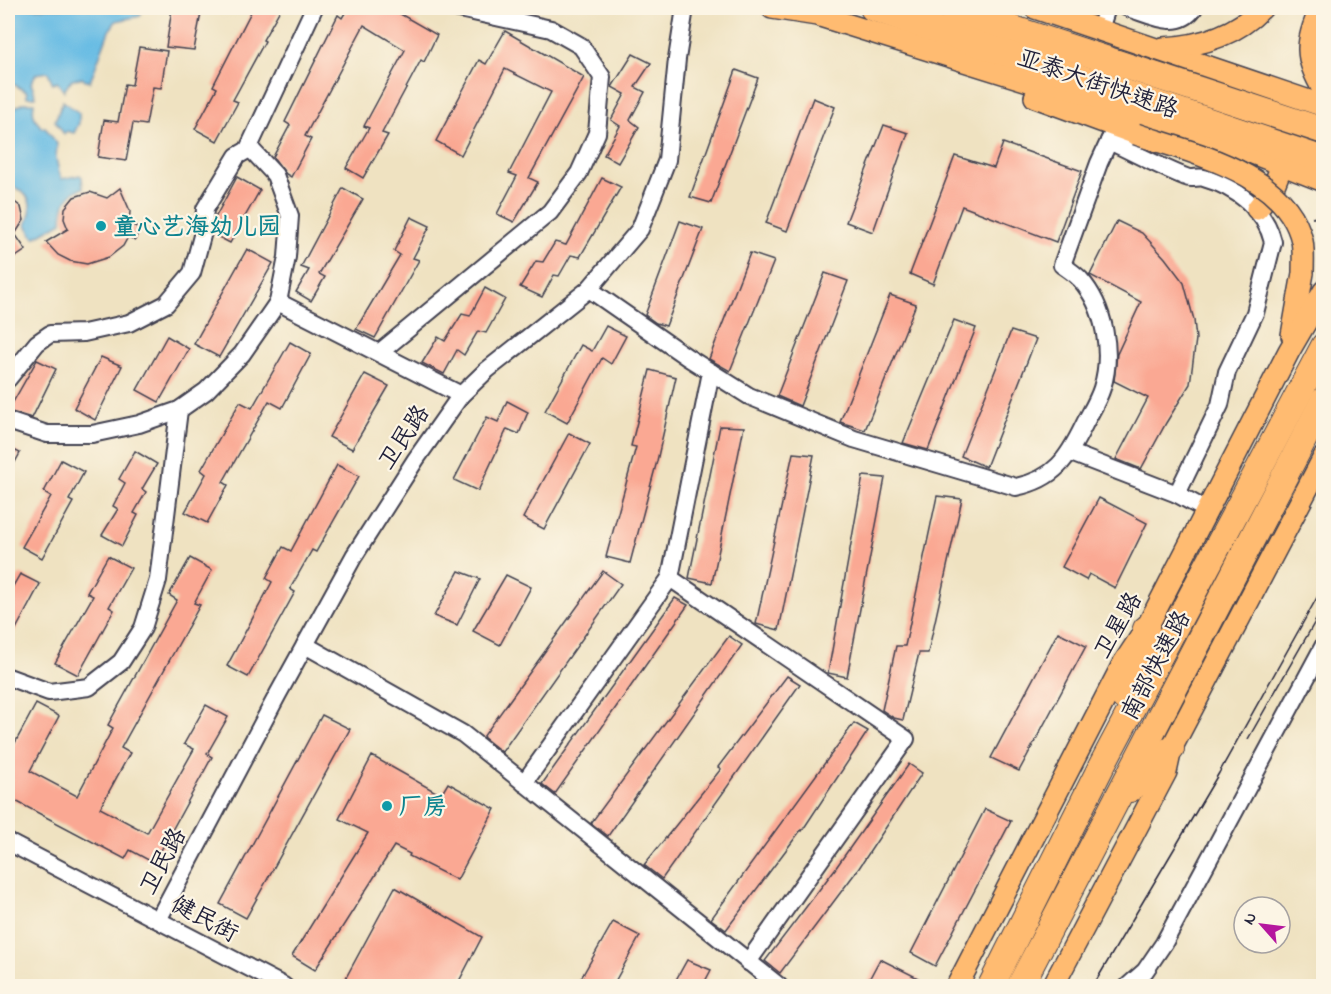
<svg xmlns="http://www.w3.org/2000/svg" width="1331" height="994" font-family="'Indie Flower','LXGW WenKai TC',sans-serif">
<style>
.water{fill:#68bce4;stroke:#456f90;stroke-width:1.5}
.building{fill:#faa893}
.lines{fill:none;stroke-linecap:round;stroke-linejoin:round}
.minor-casing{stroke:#413f4f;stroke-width:20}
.major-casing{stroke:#413f4f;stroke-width:24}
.highway-casing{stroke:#413f4f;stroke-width:28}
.path{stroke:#413f4f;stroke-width:2;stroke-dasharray:4.5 4.5;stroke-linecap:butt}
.minor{stroke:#fff;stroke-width:16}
.major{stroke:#ffbb71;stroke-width:21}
.highway{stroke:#ffbb71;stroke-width:26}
.tram{stroke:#22223b;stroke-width:1.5}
.major-bridge-casing{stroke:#413f4f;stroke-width:24;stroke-linecap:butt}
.major-bridge{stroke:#ffbb71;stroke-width:21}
.culture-dot{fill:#0f9aa8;stroke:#fcf5e5;stroke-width:2}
.labels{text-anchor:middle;stroke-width:4.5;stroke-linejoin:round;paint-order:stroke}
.street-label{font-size:24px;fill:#22223b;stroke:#fcf5e5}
.culture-label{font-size:24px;font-weight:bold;fill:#0d838f;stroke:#fcf5e5;text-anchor:start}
</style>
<rect width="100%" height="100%" fill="#fcf5e5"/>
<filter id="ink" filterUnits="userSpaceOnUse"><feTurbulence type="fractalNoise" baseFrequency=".0167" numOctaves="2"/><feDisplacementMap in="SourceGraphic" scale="12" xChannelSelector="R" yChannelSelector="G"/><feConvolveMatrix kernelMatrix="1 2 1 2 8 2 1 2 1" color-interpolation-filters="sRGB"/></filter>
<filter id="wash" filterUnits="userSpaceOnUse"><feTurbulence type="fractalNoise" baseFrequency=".008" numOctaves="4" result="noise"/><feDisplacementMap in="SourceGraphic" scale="24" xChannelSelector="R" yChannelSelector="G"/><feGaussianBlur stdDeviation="1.35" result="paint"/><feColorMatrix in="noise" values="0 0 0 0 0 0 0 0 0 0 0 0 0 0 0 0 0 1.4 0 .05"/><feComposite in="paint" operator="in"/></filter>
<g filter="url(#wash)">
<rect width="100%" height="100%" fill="#efe2c1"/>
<g class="water">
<polygon points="10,8 143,8 140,16 116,21 109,31 90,82 82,78 72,79 64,91 57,82 53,84 48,72 36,74 31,83 36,97 27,97 27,92 15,85 8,84 8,11"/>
<polygon points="63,101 79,113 79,123 74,133 67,131 64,134 55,121"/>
<path d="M23,103H34C32,114 34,119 42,128L45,127L57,144L56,158L59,172L62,179L80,175L82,177L83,188C67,192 62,207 62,222L34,238L26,225C36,205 29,191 8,185V112Z"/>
</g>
<g id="blocks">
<g class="building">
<polygon points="183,8 202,8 194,50 166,47 172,9 183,11"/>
<polygon points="253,8 281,8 263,40 265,41 233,100 238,102 217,141 195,129 217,88 213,86"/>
<polygon points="348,8 390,8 437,35 424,62 421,60 382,133 388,135 363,178 346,168 369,128 364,126 405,50 364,25 305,136 311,139 291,177 286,174 273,157 290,125 285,122 338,15 342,18"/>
<polygon points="505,31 584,77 529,178 538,182 514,222 497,214 517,176 509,173 551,92 505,69 461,155 436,141 479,60 486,64"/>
<polygon points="139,47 167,51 161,88 153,87 146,125 133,123 126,161 98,157 104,120 118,122 125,84 132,85"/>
<polygon points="633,54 651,63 635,87 645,92 630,120 639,127 618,163 604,155 620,126 611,120 625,94 612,87"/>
<polygon points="736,70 758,78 711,203 690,197"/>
<polygon points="813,98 835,107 787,231 766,223"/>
<polygon points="884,125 908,133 873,232 846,222"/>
<polygon points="1003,143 1082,171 1056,242 962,206 933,284 910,274 955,156 994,168"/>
<polygon points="237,177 260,190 230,243 213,234 215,218"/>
<polygon points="602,178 621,187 580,257 571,255 559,276 554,275 542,297 520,287 536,261 543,262 555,242 566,245"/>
<polygon points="120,188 130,211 129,224 140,228 135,240 128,237 123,246 109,257 87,264 70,261 58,255 46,242 68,229 64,219 65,208 74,197 90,192 107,198"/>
<polygon points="343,188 363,199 319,274 325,277 311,301 296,292 309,270 301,267"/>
<polygon points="8,197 21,207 24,220 15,234 26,250 8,262"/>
<polygon points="411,217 430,226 413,258 419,260 375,338 356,329 400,255 394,251"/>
<polygon points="680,221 703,229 666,326 656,323 645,315"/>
<polygon points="1117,221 1142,233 1165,258 1184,283 1194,320 1196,339 1190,384 1166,423 1141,469 1116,459 1148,398 1114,381 1117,354 1141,302 1090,275"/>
<polygon points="247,249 273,263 219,357 194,344"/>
<polygon points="750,253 774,261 730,371 709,359"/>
<polygon points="825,273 848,281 800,406 777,396"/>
<polygon points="485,288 505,299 486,333 478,331 464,355 457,350 444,374 422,363 438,337 445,341 462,314 470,316"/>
<polygon points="890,295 916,304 865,430 840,422"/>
<polygon points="954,320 976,328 928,450 903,443"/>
<polygon points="606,326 626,336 611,364 602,358 567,423 545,411 581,345 592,351"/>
<polygon points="1011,331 1036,339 986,467 961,456"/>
<polygon points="167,336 189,349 159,402 137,390"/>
<polygon points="290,342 311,354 282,408 269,401 223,482 228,485 207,523 185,512 206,474 201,470 240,402 252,408"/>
<polygon points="101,357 122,366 95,420 74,408"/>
<polygon points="37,360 56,369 32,418 8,411"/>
<polygon points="650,370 676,377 657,461 630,563 606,557 636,447 631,446"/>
<polygon points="365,374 389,386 352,449 329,437"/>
<polygon points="507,401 528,412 519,434 507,429 478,491 454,480 487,417 498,422"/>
<polygon points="720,426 744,427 712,583 689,578"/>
<polygon points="569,433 590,444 544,529 523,518"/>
<polygon points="8,447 20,453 8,475"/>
<polygon points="135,451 157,464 142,489 146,492 134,513 138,515 122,546 102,535 118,509 113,506 125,483 119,479"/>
<polygon points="793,453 814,455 779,630 756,624"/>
<polygon points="61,460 84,472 69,500 73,502 42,558 22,547 51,496 44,492"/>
<polygon points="337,465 359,476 316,552 312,550 290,589 295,592 248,677 227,666 272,582 266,578 283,547 291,551"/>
<polygon points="863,476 885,478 847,677 828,673"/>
<polygon points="937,496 962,499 928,653 919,653 903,720 894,718 882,710 896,646 905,646"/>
<polygon points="1099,498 1147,523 1115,588 1089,574 1086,580 1062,567"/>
<polygon points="108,556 131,568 109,607 114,610 78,675 55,663 93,596 87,593"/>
<polygon points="190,558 212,570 194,603 200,605 121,748 130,753 100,808 147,833 194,749 184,744 206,705 228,717 207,754 212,757 154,863 130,850 125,859 8,797 8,756 36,704 59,716 30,771 77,796 113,728 108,725 177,600 169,595"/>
<polygon points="459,571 480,579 457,625 434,616"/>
<polygon points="603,571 621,584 502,752 483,737"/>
<polygon points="20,574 40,584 8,644 8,595"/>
<polygon points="506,575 531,587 500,645 473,631"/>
<polygon points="675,598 688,605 555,794 542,784"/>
<polygon points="1058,632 1086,646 1019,771 991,758"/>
<polygon points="729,636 742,645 608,836 591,823"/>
<polygon points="787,676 800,684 662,879 644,865 721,769 718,767"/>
<polygon points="322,715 350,729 246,918 220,904"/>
<polygon points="854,723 868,731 802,831 801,830 726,930 711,919"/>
<polygon points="372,756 441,795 448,783 495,809 457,880 409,856 410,854 394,846 315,970 292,956 368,833 339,819"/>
<polygon points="909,764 922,773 859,868 780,973 765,961 835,869"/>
<polygon points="985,809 1011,821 935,966 911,953"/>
<polygon points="395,887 482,937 456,987 342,985"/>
<polygon points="613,922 640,936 612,987 576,987"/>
<polygon points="880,959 920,979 915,987 865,987"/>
<polygon points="687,960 711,970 702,987 672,987"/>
</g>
</g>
</g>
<g filter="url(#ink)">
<use href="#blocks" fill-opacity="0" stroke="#413f4f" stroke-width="1.5"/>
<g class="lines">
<defs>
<g id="minor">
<path d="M1128,8C1151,15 1178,31 1194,8"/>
<polyline points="1100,29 1107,8"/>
<path d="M1109,141C1135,153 1160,167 1186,177C1192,180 1198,176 1204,178C1236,187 1265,209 1273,242L1255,313L1227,372L1220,405L1177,494"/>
<path d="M589,289L687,357L749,396L854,439L1016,487C1055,479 1068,458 1084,425C1090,413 1098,401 1102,388C1113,353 1105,307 1080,279C1075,274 1068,269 1062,265L1099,163L1116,126"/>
<polyline points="278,302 461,395"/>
<polyline points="379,353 550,212 579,173 597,133 602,77 581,46 551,29 455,8"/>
<polyline points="8,379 37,343 50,334 84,333 129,323 166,304 192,273 203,232 205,209 237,156 251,148"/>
<polyline points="8,421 47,434 92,434 139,424 179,410 206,391 242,354 278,302 287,257 290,216 275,175 249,147 314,8"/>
<polyline points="1071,453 1177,494 1208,511"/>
<polyline points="670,578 906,739 748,962"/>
<polyline points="305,645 463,734 779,986"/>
<polyline points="8,677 49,692 89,687 121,662 143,628 158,580 179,410"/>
<polyline points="524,783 670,578 711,372"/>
<polyline points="8,842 284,986"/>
<polyline points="158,920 278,694 354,556 416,459 461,395 487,370 589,289 640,229 667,160 677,59 685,8"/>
<polyline points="1128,986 1145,971 1164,943 1324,645"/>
</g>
<g id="major">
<polyline points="772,8 817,15 1227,143 1324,181"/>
<polyline points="1035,8 1324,106"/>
<path d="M1321,8C1305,42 1304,58 1324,91"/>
<path d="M1163,48C1200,46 1236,35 1262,8"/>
<polyline points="1035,97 1136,134"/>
<polyline points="1257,209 1273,188 1282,165"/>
<polyline points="1292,335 1303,273"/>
<polyline points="957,986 1123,664 1146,629 1289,351 1324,291"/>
<polyline points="1053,986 1166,772 1171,749 1324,457"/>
</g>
<g id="highway">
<polyline points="873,8 1324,160"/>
<polyline points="950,8 1324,131"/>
<polyline points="1124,697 1146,629"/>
<polyline points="1130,789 1171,749"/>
<polyline points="991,986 1104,761 1324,346"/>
<polyline points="1020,986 1324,400"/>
</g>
</defs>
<use href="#minor" class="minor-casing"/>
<use href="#major" class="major-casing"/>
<use href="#highway" class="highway-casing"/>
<polyline class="path" points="1312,218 1324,216"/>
<use href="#minor" class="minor"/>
<use href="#major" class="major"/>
<use href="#highway" class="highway"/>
<g class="tram">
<polyline points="1248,739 1324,606"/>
<polyline points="1093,986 1219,773 1324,585"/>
</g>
<defs>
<path id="major-bridge" d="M1136,134C1192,153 1287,173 1302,241C1304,251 1303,263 1303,273"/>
</defs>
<use href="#major-bridge" class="major-bridge-casing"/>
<use href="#major-bridge" class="major-bridge"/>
</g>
</g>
<g class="culture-dot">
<circle cx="101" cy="226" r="6"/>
<circle cx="387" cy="806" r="6"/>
</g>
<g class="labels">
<g class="street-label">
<text transform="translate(1098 83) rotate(19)" y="8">亚泰大街快速路</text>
<text transform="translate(403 437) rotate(-56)" y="8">卫民路</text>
<text transform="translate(1117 625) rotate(-60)" y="8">卫星路</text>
<text transform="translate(1155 665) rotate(-62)" y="8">南部快速路</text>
<text transform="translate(162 861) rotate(-62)" y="8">卫民路</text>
<text transform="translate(205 918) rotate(28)" y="8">健民街</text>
</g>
<g class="culture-label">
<text x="113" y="234">童心艺海幼儿园</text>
<text x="399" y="814">厂房</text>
</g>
</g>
<rect width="1331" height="994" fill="none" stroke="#fcf5e5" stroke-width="30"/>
<g transform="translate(1262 925) rotate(298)"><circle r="28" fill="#fcf5e5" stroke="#a5a1a1" stroke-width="1.5"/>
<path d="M0-4.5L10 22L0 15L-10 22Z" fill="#b5179e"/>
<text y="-9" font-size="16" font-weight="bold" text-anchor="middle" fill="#22223b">N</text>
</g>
</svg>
